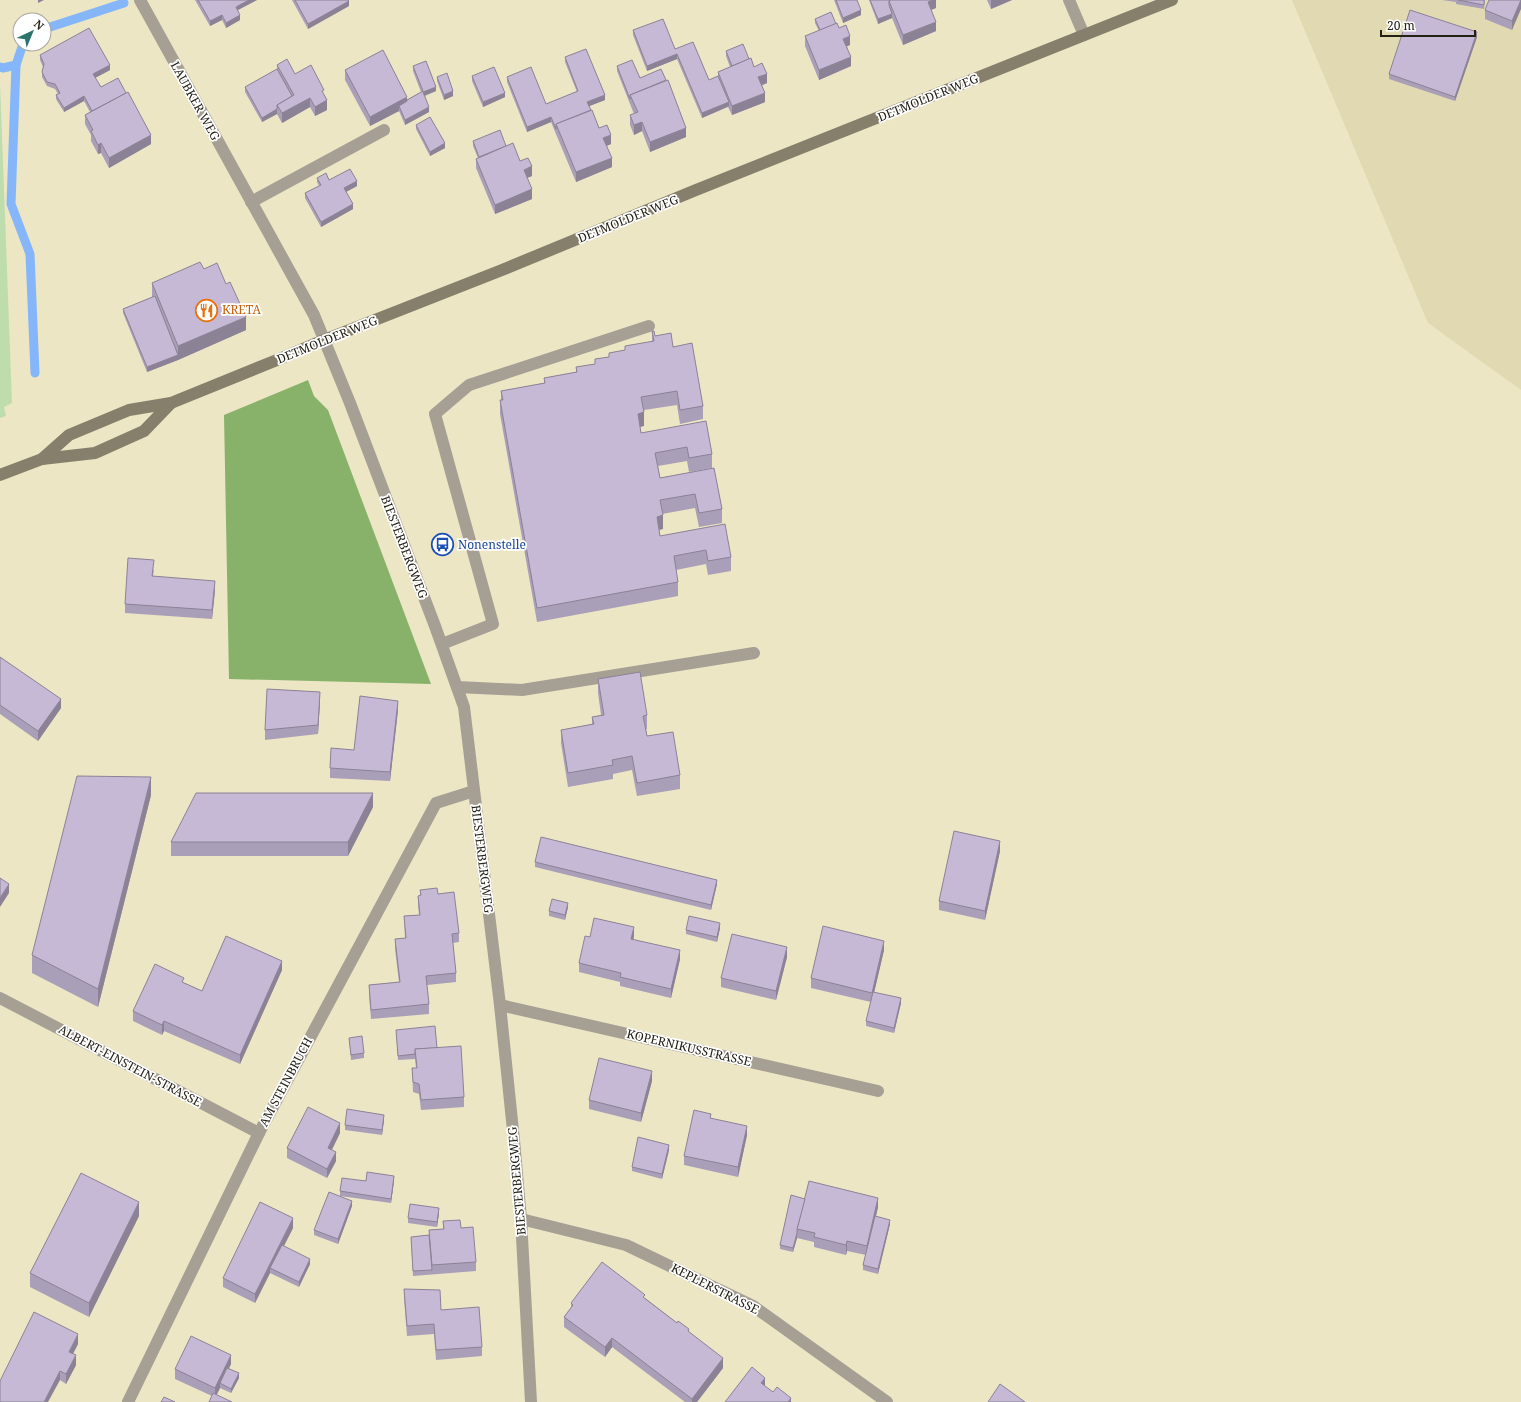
<svg xmlns="http://www.w3.org/2000/svg" width="1521" height="1402" font-family="'Noto Serif',serif">
<style>
.built{fill:#e1d9b1}
.green{fill:#bfdcad}
.forest{fill:#88b26a}
.lines{fill:none;stroke-linecap:round;stroke-linejoin:round}
.stream{stroke:#84b6f9;stroke-width:9}
.lane{stroke:#a5a093;stroke-width:12}
.street{stroke:#a5a093;stroke-width:12}
.secondary{stroke:#867f6b;stroke-width:12}
.wall{fill:#aa9fb8}
.shaded-wall{fill:#8b8296}
.building{fill:#c6b9d6;stroke:#8b8296}
.labels{text-anchor:middle;stroke-width:3.5;stroke-linejoin:round;paint-order:stroke}
.street-label{font-size:12px;fill:#232014;stroke:#fff}
.food-label{font-size:12px;fill:#c56008;stroke:#fff;text-anchor:start}
.transit-label{font-size:12px;fill:#164399;stroke:#fff;text-anchor:start}
</style>
<rect width="100%" height="100%" fill="#ece6c5"/>
<polygon class="built" points="1292,0 1521,0 1521,390 1428,323"/>
<polygon class="green" points="0,83 12,403 4,407 6,416 0,418"/>
<polygon class="forest" points="308,380 314,396 328,410 431,684 229,679 224,415"/>
<g class="lines">
<g class="stream">
<polyline points="44,29 124,3"/>
<polyline points="16,65 11,204 30,254 35,373"/>
<polyline points="0,67 3,68 16,65 23,44"/>
</g>
<g class="lane">
<polyline points="1069,0 1084,35"/>
<polyline points="251,202 384,130"/>
<polyline points="442,644 493,624 435,414 469,385 649,326"/>
<polyline points="457,687 522,690 754,653"/>
</g>
<g class="street">
<polyline points="140,0 314,315 350,403 435,626 464,707 500,1005 514,1140 521,1219 531,1402"/>
<polyline points="0,998 259,1133"/>
<polyline points="500,1005 878,1091"/>
<polyline points="521,1219 626,1245 753,1306 887,1402"/>
<polyline points="128,1402 259,1133 436,803 474,791"/>
</g>
<g class="secondary">
<polyline points="42,459 69,435 129,410 171,403 277,360 324,340 502,270 696,190 1172,0"/>
<polyline points="0,475 42,459 95,453 144,431 171,403"/>
</g>
</g>
<g class="wall">
<polygon points="195,0 257,0 238,10 240,20 226,28 222,20 210,26"/>
<polygon points="292,0 348,0 349,6 308,29"/>
<polygon points="834,0 857,0 861,15 843,23"/>
<polygon points="869,0 936,0 936,8 931,10 936,31 903,45 892,18 878,24"/>
<polygon points="987,0 1012,0 991,9"/>
<polygon points="1442,0 1485,0 1484,9 1456,4 1456,2"/>
<polygon points="1521,0 1512,30 1485,19 1485,10"/>
<polygon points="815,19 836,24 839,28 850,45 847,46 851,66 819,80 805,46 805,36 819,31 815,23"/>
<polygon points="633,30 675,49 709,80 718,76 718,72 730,67 726,56 726,51 749,59 754,67 767,83 762,85 765,102 732,115 728,107 702,118 677,59 647,71 633,35"/>
<polygon points="1477,37 1455,101 1389,79 1389,74"/>
<polygon points="40,55 110,70 95,78 101,87 151,144 109,168 101,153 98,154 91,141 91,135 85,124 85,115 90,112 84,101 64,112 56,99 56,95 58,94 55,89 47,86 42,77 42,72 43,67 40,60"/>
<polygon points="565,57 605,100 589,106 599,128 611,144 607,146 612,167 576,182 551,122 527,132 507,82 507,77 546,104 577,92 565,62"/>
<polygon points="277,65 295,74 324,95 327,110 315,116 310,107 282,123 277,114 262,122 245,92 245,87 277,69"/>
<polygon points="413,66 436,91 425,96 429,112 405,125 399,111 370,126 345,80 345,70 407,100 421,92 413,71"/>
<polygon points="617,66 640,78 686,137 650,152 642,131 634,135 630,125 630,115 634,114 617,71"/>
<polygon points="472,76 505,97 483,107 472,81"/>
<polygon points="437,77 453,96 444,100 437,81"/>
<polygon points="416,125 445,148 430,156 416,129"/>
<polygon points="473,141 506,146 520,161 532,176 527,178 532,199 495,214 476,168 476,159 478,158 473,146"/>
<polygon points="317,178 357,186 346,192 353,209 321,227 305,198 305,193 319,186 317,182"/>
<polygon points="204,269 246,330 178,360 147,372 123,313 123,309 152,297 152,283"/>
<polygon points="652,331 655,336 673,347 703,406 703,419 680,424 677,405 644,410 644,426 640,427 641,433 712,454 712,468 689,472 687,461 658,466 660,478 714,468 722,509 722,523 699,527 695,508 662,514 663,529 659,530 660,536 731,557 731,571 708,575 706,564 676,570 678,582 678,596 537,622 500,414 500,400 501,400 501,391 544,383 544,378 576,372 576,367 595,364 595,359 609,357 609,353 625,350 625,346 652,342"/>
<polygon points="154,569 153,576 215,590 212,619 125,613 125,604"/>
<polygon points="0,657 61,708 38,741 0,714"/>
<polygon points="598,679 647,715 647,729 646,729 647,736 680,775 680,789 637,796 632,770 613,774 613,779 568,787 561,743 561,730 592,724 592,717 601,715 598,693"/>
<polygon points="320,701 318,734 265,740 265,730"/>
<polygon points="398,710 390,781 330,778 330,768 354,750"/>
<polygon points="151,795 98,1007 32,973 32,955"/>
<polygon points="373,807 348,856 171,856 171,842"/>
<polygon points="1000,851 985,920 939,910 939,901"/>
<polygon points="535,862 717,884 711,910 535,867"/>
<polygon points="420,890 438,894 459,933 459,942 453,943 456,973 456,982 427,985 429,1004 429,1014 371,1019 369,995 369,985 399,982 395,949 395,939 405,938 404,916 419,915 418,905 418,896 420,896"/>
<polygon points="568,907 565,920 549,916 549,911"/>
<polygon points="720,928 717,942 686,934 686,930"/>
<polygon points="634,936 633,940 680,959 671,998 620,986 620,982 579,972 579,963 590,937"/>
<polygon points="884,950 874,992 901,1003 894,1033 866,1026 866,1021 871,1002 811,988 811,978"/>
<polygon points="787,957 776,1000 721,987 721,978"/>
<polygon points="282,970 240,1064 164,1031 162,1035 133,1021 133,1011 184,983 202,991"/>
<polygon points="396,1030 437,1048 464,1097 464,1107 421,1110 419,1094 413,1092 412,1068 416,1068 415,1059 398,1060"/>
<polygon points="349,1038 364,1053 364,1058 351,1060"/>
<polygon points="652,1081 641,1122 589,1109 589,1100"/>
<polygon points="711,1118 747,1135 738,1177 684,1165 684,1156"/>
<polygon points="384,1120 382,1135 345,1130 345,1125"/>
<polygon points="340,1133 332,1150 336,1161 327,1178 287,1158 287,1148"/>
<polygon points="669,1150 662,1179 632,1171 632,1167"/>
<polygon points="366,1181 394,1181 391,1203 340,1196 340,1191"/>
<polygon points="805,1199 878,1207 876,1216 890,1224 878,1274 863,1270 863,1265 866,1255 847,1251 846,1255 814,1247 814,1242 797,1238 793,1252 780,1249 780,1245"/>
<polygon points="352,1206 338,1244 314,1235 314,1230"/>
<polygon points="439,1213 437,1227 408,1223 408,1218"/>
<polygon points="139,1216 89,1317 30,1287 30,1273"/>
<polygon points="443,1221 461,1228 476,1262 476,1271 413,1276 411,1237 429,1235 429,1230 443,1229"/>
<polygon points="293,1228 284,1246 310,1264 299,1287 270,1273 255,1303 223,1287 223,1278"/>
<polygon points="404,1289 441,1310 482,1347 482,1356 436,1360 434,1334 407,1336 404,1298"/>
<polygon points="645,1298 689,1332 723,1368 697,1402 685,1402 612,1347 605,1357 564,1327 564,1317 571,1308 571,1303"/>
<polygon points="78,1344 73,1354 76,1365 66,1384 60,1380 0,1402"/>
<polygon points="231,1364 229,1368 239,1378 231,1393 220,1388 217,1394 212,1396 175,1379 175,1369"/>
</g>
<g class="shaded-wall">
<polygon points="38,0 44,0 38,3"/>
<polygon points="249,0 257,0 236,11 236,7"/>
<polygon points="933,0 936,0 936,8 928,11 928,2"/>
<polygon points="991,0 1012,0 991,9"/>
<polygon points="1521,0 1521,9 1512,30 1512,21"/>
<polygon points="349,1 349,6 308,29 308,24"/>
<polygon points="861,10 861,15 843,23 843,18"/>
<polygon points="892,14 892,18 878,24 878,19"/>
<polygon points="222,15 222,20 210,26 210,21"/>
<polygon points="240,15 240,20 226,28 226,23"/>
<polygon points="936,22 936,31 903,45 903,35"/>
<polygon points="1477,32 1477,37 1455,101 1455,97"/>
<polygon points="850,36 850,45 843,48 843,39"/>
<polygon points="677,54 677,59 647,71 647,66"/>
<polygon points="851,57 851,66 819,80 819,70"/>
<polygon points="110,65 110,70 93,79 93,74"/>
<polygon points="767,74 767,83 758,87 758,77"/>
<polygon points="436,87 436,91 423,96 423,92"/>
<polygon points="453,91 453,96 444,100 444,95"/>
<polygon points="505,93 505,97 483,107 483,102"/>
<polygon points="765,93 765,102 732,115 732,106"/>
<polygon points="605,95 605,100 587,107 587,102"/>
<polygon points="84,96 84,101 64,112 64,108"/>
<polygon points="407,97 407,106 399,106 399,111 370,126 370,117"/>
<polygon points="310,98 310,107 282,123 282,113"/>
<polygon points="327,100 327,110 315,116 315,107"/>
<polygon points="729,102 729,106 702,118 702,113"/>
<polygon points="429,107 429,112 405,125 405,120"/>
<polygon points="277,109 277,114 262,122 262,118"/>
<polygon points="551,117 551,122 527,132 527,127"/>
<polygon points="642,122 642,131 634,135 634,125"/>
<polygon points="686,128 686,137 650,152 650,142"/>
<polygon points="151,135 151,144 109,168 109,158"/>
<polygon points="611,135 611,144 603,147 603,138"/>
<polygon points="101,143 101,153 98,154 98,145"/>
<polygon points="445,143 445,148 430,156 430,152"/>
<polygon points="612,158 612,167 576,182 576,172"/>
<polygon points="532,166 532,176 524,179 524,170"/>
<polygon points="357,181 357,186 344,193 344,188"/>
<polygon points="532,189 532,199 495,214 495,205"/>
<polygon points="353,204 353,209 321,227 321,222"/>
<polygon points="246,317 246,330 178,360 147,372 147,367 178,355 178,346"/>
<polygon points="644,412 644,426 638,427 638,414"/>
<polygon points="663,515 663,529 657,530 657,517"/>
<polygon points="215,581 215,590 212,619 212,610"/>
<polygon points="320,692 320,701 318,734 318,725"/>
<polygon points="61,699 61,708 38,741 38,731"/>
<polygon points="398,701 398,710 390,781 390,772"/>
<polygon points="151,777 151,795 98,1007 98,989"/>
<polygon points="373,793 373,807 348,856 348,842"/>
<polygon points="1000,841 1000,851 985,920 985,911"/>
<polygon points="717,880 717,884 711,910 711,905"/>
<polygon points="9,884 9,893 0,907 0,898"/>
<polygon points="568,903 568,907 565,920 565,915"/>
<polygon points="720,923 720,928 717,942 717,937"/>
<polygon points="634,927 634,936 631,949 631,939"/>
<polygon points="884,941 884,950 872,1002 872,993"/>
<polygon points="787,947 787,957 776,1000 776,991"/>
<polygon points="680,950 680,959 671,998 671,989"/>
<polygon points="282,961 282,970 240,1064 240,1055"/>
<polygon points="901,998 901,1003 894,1033 894,1028"/>
<polygon points="164,1021 164,1031 162,1035 162,1025"/>
<polygon points="652,1071 652,1081 641,1122 641,1113"/>
<polygon points="384,1115 384,1120 382,1135 382,1130"/>
<polygon points="340,1123 340,1133 328,1157 328,1148"/>
<polygon points="747,1126 747,1135 738,1177 738,1167"/>
<polygon points="669,1145 669,1150 662,1179 662,1174"/>
<polygon points="336,1152 336,1161 327,1178 327,1169"/>
<polygon points="394,1176 394,1181 391,1203 391,1199"/>
<polygon points="878,1198 878,1207 867,1255 867,1246"/>
<polygon points="352,1201 352,1206 338,1244 338,1239"/>
<polygon points="139,1202 139,1216 89,1317 89,1303"/>
<polygon points="439,1208 439,1213 437,1227 437,1222"/>
<polygon points="293,1218 293,1228 272,1269 270,1268 270,1273 255,1303 255,1294"/>
<polygon points="890,1220 890,1224 878,1274 878,1269"/>
<polygon points="797,1233 797,1238 793,1252 793,1248"/>
<polygon points="847,1241 847,1251 846,1255 846,1245"/>
<polygon points="310,1259 310,1264 299,1287 299,1282"/>
<polygon points="78,1334 78,1344 69,1361 69,1352"/>
<polygon points="612,1338 612,1347 605,1357 605,1347"/>
<polygon points="76,1355 76,1365 66,1384 66,1374"/>
<polygon points="231,1355 231,1364 221,1384 220,1383 220,1388 215,1398 215,1388"/>
<polygon points="723,1358 723,1368 697,1402 692,1402 692,1399"/>
<polygon points="60,1371 60,1380 48,1402 44,1402"/>
<polygon points="239,1373 239,1378 231,1393 231,1389"/>
<polygon points="765,1378 765,1387 761,1383"/>
<polygon points="791,1398 791,1402 788,1402"/>
</g>
<g class="building">
<polygon points="198,0 249,0 236,7 240,15 226,23 222,15 210,21"/>
<polygon points="295,0 348,0 349,1 308,24"/>
<polygon points="836,0 857,0 861,10 843,18"/>
<polygon points="870,0 891,0 889,1 889,5 892,14 878,19"/>
<polygon points="891,0 933,0 928,2 936,22 903,35 889,1"/>
<polygon points="1458,0 1484,0 1484,5"/>
<polygon points="1489,0 1521,0 1512,21 1485,10"/>
<polygon points="1410,10 1477,32 1455,97 1389,74"/>
<polygon points="831,12 836,24 820,30 815,19"/>
<polygon points="663,19 675,49 693,42 709,80 718,76 729,102 702,113 677,54 647,66 633,30"/>
<polygon points="837,23 839,28 846,25 850,36 843,39 851,57 819,70 805,36"/>
<polygon points="89,28 110,65 93,74 101,87 118,78 126,93 92,111 84,96 64,108 56,95 60,93 55,84 47,82 42,72 44,64 40,55"/>
<polygon points="743,44 749,59 732,66 726,51"/>
<polygon points="586,49 605,95 587,102 591,110 556,124 556,129 551,117 527,127 507,77 531,67 546,104 578,91 565,57"/>
<polygon points="383,50 407,97 370,117 345,70"/>
<polygon points="751,58 754,67 762,63 767,74 758,77 765,93 732,106 718,72"/>
<polygon points="287,59 295,74 311,65 324,90 322,91 327,100 315,107 310,98 282,113 277,105 294,95 277,65"/>
<polygon points="632,60 640,78 661,69 666,80 630,95 630,99 617,66"/>
<polygon points="426,61 436,87 423,92 429,107 405,120 399,106 407,101 407,100 423,91 413,66"/>
<polygon points="494,67 505,93 483,102 472,76"/>
<polygon points="277,69 292,96 277,105 277,109 262,118 245,87"/>
<polygon points="447,73 453,91 444,95 437,77"/>
<polygon points="668,80 686,128 650,142 642,122 634,125 630,115 638,112 630,95"/>
<polygon points="128,92 151,135 109,158 101,143 98,145 91,131 93,130 85,115"/>
<polygon points="592,110 599,128 607,125 611,135 603,138 612,158 576,172 556,124"/>
<polygon points="430,117 445,143 430,152 416,125"/>
<polygon points="500,130 506,146 479,157 473,141"/>
<polygon points="513,143 520,161 528,158 532,166 524,170 532,189 495,205 476,159"/>
<polygon points="350,169 357,181 344,188 353,204 321,222 305,193 321,185 317,178 326,173 329,180"/>
<polygon points="200,262 204,269 217,263 226,284 230,282 246,317 178,346 152,283"/>
<polygon points="155,296 178,355 147,367 123,309"/>
<polygon points="652,331 654,331 655,336 671,333 673,347 692,343 703,406 680,410 677,391 641,397 644,412 638,414 641,433 706,421 712,454 689,458 687,447 655,453 660,478 714,468 722,509 699,513 695,494 660,500 663,515 657,517 660,536 725,524 731,557 708,561 706,550 674,556 678,582 537,608 500,400 503,400 501,391 545,383 544,378 577,372 576,367 595,364 595,359 609,357 609,353 625,350 625,346 654,341"/>
<polygon points="128,558 154,560 152,576 215,581 212,610 125,604"/>
<polygon points="0,657 61,699 38,731 0,705"/>
<polygon points="640,672 647,715 643,716 647,736 673,732 680,775 637,783 632,756 612,760 613,765 568,773 561,730 594,724 592,717 604,715 598,679"/>
<polygon points="267,689 320,692 318,725 265,730"/>
<polygon points="360,696 398,701 390,772 330,768 331,748 354,750"/>
<polygon points="77,776 151,777 98,989 32,955"/>
<polygon points="196,793 373,793 348,842 171,842"/>
<polygon points="954,831 1000,841 985,911 939,901"/>
<polygon points="541,837 717,880 711,905 535,862"/>
<polygon points="0,878 9,884 0,898"/>
<polygon points="437,888 438,894 454,892 459,933 452,934 456,973 426,976 429,1004 371,1010 369,985 400,982 395,939 406,938 404,916 420,915 418,896 421,895 420,890"/>
<polygon points="552,899 568,903 565,915 549,911"/>
<polygon points="689,916 720,923 717,937 686,930"/>
<polygon points="594,918 634,927 631,939 680,950 671,989 620,977 621,973 579,963 585,936 590,937"/>
<polygon points="823,926 884,941 872,993 811,978"/>
<polygon points="732,934 787,947 776,991 721,978"/>
<polygon points="226,936 282,961 240,1055 164,1021 162,1025 133,1011 155,964 184,978 182,982 202,991"/>
<polygon points="873,992 901,998 894,1028 866,1021"/>
<polygon points="435,1026 437,1048 415,1049 415,1054 398,1056 396,1030"/>
<polygon points="362,1036 364,1053 351,1055 349,1038"/>
<polygon points="461,1046 464,1097 421,1100 419,1084 413,1082 412,1068 417,1068 415,1049"/>
<polygon points="599,1058 652,1071 641,1113 589,1100"/>
<polygon points="308,1107 340,1123 328,1148 336,1152 327,1169 287,1148"/>
<polygon points="347,1109 384,1115 382,1130 345,1125"/>
<polygon points="694,1110 711,1114 710,1118 747,1126 738,1167 684,1156"/>
<polygon points="638,1137 669,1145 662,1174 632,1167"/>
<polygon points="367,1172 394,1176 391,1199 340,1191 342,1178 366,1181"/>
<polygon points="81,1173 139,1202 89,1303 30,1273"/>
<polygon points="809,1181 878,1198 867,1246 847,1241 846,1245 814,1237 815,1233 797,1229"/>
<polygon points="329,1192 352,1201 338,1239 314,1230"/>
<polygon points="791,1195 805,1199 797,1229 797,1233 793,1248 780,1245"/>
<polygon points="260,1202 293,1218 255,1294 223,1278"/>
<polygon points="410,1204 439,1208 437,1222 408,1218"/>
<polygon points="875,1216 890,1220 878,1269 863,1265"/>
<polygon points="460,1220 461,1228 473,1227 476,1262 432,1265 429,1230 444,1229 443,1221"/>
<polygon points="429,1235 432,1270 413,1271 411,1237"/>
<polygon points="282,1245 310,1259 299,1282 270,1268"/>
<polygon points="602,1262 644,1294 645,1295 643,1297 677,1323 678,1321 689,1329 688,1331 723,1358 692,1399 612,1338 605,1347 564,1317 573,1305 571,1303"/>
<polygon points="404,1289 440,1290 441,1310 479,1307 482,1347 436,1350 434,1324 407,1326"/>
<polygon points="34,1312 78,1334 69,1352 76,1355 66,1374 60,1371 44,1402 0,1402 0,1381"/>
<polygon points="191,1336 231,1355 215,1388 175,1369"/>
<polygon points="752,1367 765,1378 761,1383 773,1392 777,1387 791,1398 788,1402 725,1402"/>
<polygon points="227,1368 239,1373 231,1389 220,1383"/>
<polygon points="1000,1384 1025,1402 988,1402"/>
<polygon points="213,1393 232,1402 209,1402"/>
<polygon points="164,1397 175,1402 161,1402"/>
</g>
<defs>
<symbol id="restaurant-ring" viewBox="-11 -11 22 22"><circle r="9.5" fill="#fff" stroke="#e8710a" stroke-width="1.5"/><path d="M-5-6h1v4h1v-4h1v4h1v-4h1v5L-1.5 .5V6h-2V.5L-5-1ZM5-6V6H3V1.5H1.5Q1.5-4 5-6Z" fill="#e8710a"/></symbol>
<symbol id="bus-ring" viewBox="-11 -11 22 22"><circle r="9.5" fill="#fff" stroke="#1a4fb4" stroke-width="1.5"/><path d="M-5-6H5V4H4V6H2V4H-2V6H-4V4H-5ZM-3.5-4V0h7V-4ZM-3.5 1.2v1.5H-2V1.2ZM2 1.2v1.5H3.5V1.2Z" fill="#1a4fb4"/></symbol>
</defs>
<g fill-rule="evenodd">
<use href="#restaurant-ring" x="194" y="298" width="25" height="25"/>
<use href="#bus-ring" x="430" y="532" width="25" height="25"/>
</g>
<g class="labels">
<g class="street-label">
<text transform="translate(928 98) rotate(-22)" y="4">DETMOLDER WEG</text>
<text transform="translate(195 101) rotate(61)" y="4">LAUBKER WEG</text>
<text transform="translate(628 219) rotate(-22)" y="4">DETMOLDER WEG</text>
<text transform="translate(327 340) rotate(-22)" y="4">DETMOLDER WEG</text>
<text transform="translate(404 547) rotate(69)" y="4">BIESTERBERGWEG</text>
<text transform="translate(482 859) rotate(83)" y="4">BIESTERBERGWEG</text>
<text transform="translate(689 1048) rotate(13)" y="4">KOPERNIKUSSTRASSE</text>
<text transform="translate(130 1066) rotate(28)" y="4">ALBERT-EINSTEIN-STRASSE</text>
<text transform="translate(286 1082) rotate(-62)" y="4">AM STEINBRUCH</text>
<text transform="translate(517 1181) rotate(-95)" y="4">BIESTERBERGWEG</text>
<text transform="translate(715 1289) rotate(27)" y="4">KEPLERSTRASSE</text>
</g>
<g class="food-label">
<text x="222" y="314">KRETA</text>
</g>
<g class="transit-label">
<text x="458" y="549">Nonenstelle</text>
</g>
</g>
<g transform="translate(32 32) rotate(44)"><circle r="19" fill="#ffffff" stroke="#a7a6a1"/>
<path d="M0-3L7 15L0 10L-7 15Z" fill="#2b746d"/>
<text y="-6" font-size="11" font-weight="bold" text-anchor="middle" fill="#232014">N</text>
</g>
<path d="M1381 30v6h94v-6" fill="none" stroke="#232014" stroke-width="2"/>
<text x="1387" y="30" font-size="12" fill="#232014" stroke="#ffffff" stroke-width="3" paint-order="stroke">20 m</text>
</svg>
